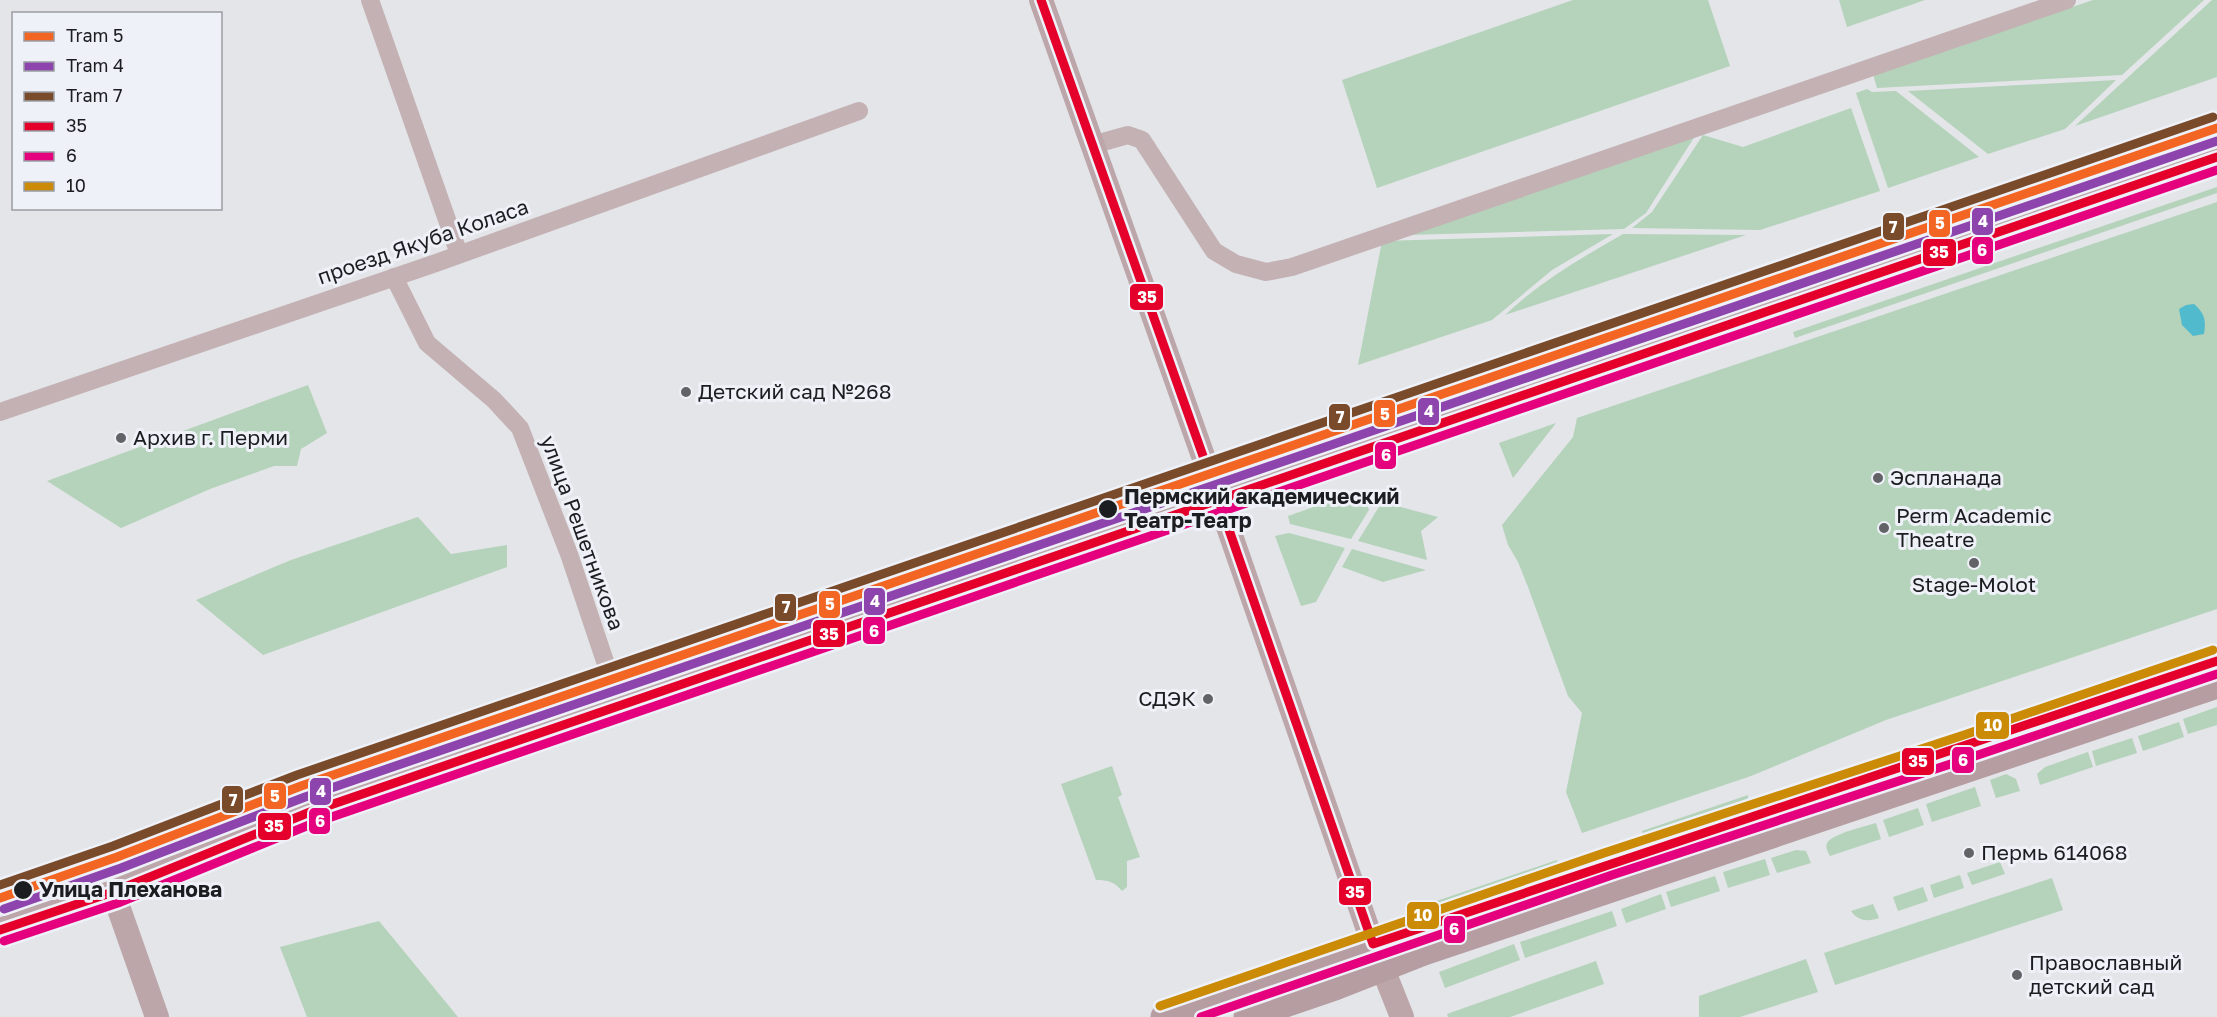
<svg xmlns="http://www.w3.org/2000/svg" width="2217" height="1017" font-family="'Golos Text',sans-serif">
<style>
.green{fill:#b5d2ba}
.water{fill:#51bacd}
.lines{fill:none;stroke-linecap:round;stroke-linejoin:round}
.street{stroke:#c4b1b3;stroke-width:18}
.secondary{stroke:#bca6a9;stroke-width:24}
.primary{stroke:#b69da2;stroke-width:27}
.bus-1-casing{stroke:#eef1f8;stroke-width:14}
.bus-2-casing{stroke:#eef1f8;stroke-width:14}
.bus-3-casing{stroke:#eef1f8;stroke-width:14}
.bus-1{stroke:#e4002b;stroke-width:9}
.bus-2{stroke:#e5007d;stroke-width:9}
.bus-3{stroke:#cb8b06;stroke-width:9}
.tram-1-casing{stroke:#eef1f8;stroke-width:14}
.tram-2-casing{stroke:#eef1f8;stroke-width:14}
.tram-3-casing{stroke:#eef1f8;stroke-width:14}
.tram-1{stroke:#f26522;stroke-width:9}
.tram-2{stroke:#8e44ad;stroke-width:9}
.tram-3{stroke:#7a4b2a;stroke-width:9}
.poi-dot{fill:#626366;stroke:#eef1f8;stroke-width:2}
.stop-dot{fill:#1c1d20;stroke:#eef1f8;stroke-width:2}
.labels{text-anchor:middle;stroke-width:6;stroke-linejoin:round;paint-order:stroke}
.street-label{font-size:21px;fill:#1c1d20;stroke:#eef1f8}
.poi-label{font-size:21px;fill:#1c1d20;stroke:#eef1f8;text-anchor:start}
.stop-label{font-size:21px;font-weight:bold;fill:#1c1d20;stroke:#eef1f8;text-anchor:start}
.line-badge{stroke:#eef1f8;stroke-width:2}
.badge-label{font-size:16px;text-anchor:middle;font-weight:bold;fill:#fff}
</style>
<rect width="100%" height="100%" fill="#e3e5e9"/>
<g class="green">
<polygon points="1573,0 1708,0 1730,66 1377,188 1342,80"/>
<polygon points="1839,0 1925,0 1847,27"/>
<polygon points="2093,0 2204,0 2122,75 1877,88 1873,74"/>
<polygon points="2212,0 2217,0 2217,77 2075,126"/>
<polygon points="2116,80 2065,129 1988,154 1908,91"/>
<polygon points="1867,89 1872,92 1896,91 1979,157 1888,188 1856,93"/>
<polygon points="1851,108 1880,191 1760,230 1632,228 1652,212 1703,135 1743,147"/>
<polygon points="1695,136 1646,213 1624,229 1406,235"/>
<polygon points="2217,187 2217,193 1795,338 1793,332"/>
<polygon points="2217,202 2217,609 1886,720 1751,776 1582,833 1566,792 1582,713 1568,696 1528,587 1518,562 1508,545 1502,525 1573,437 1577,418"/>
<polygon points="1613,234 1552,270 1492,320 1358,365 1382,241"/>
<path d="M1623,234L1746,235L1505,315C1540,282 1581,258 1623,234Z"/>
<polygon points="308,385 327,433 301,449 297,466 274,466 210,489 121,528 47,481"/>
<polygon points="1556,423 1513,478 1499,443"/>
<polygon points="1362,490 1369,510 1351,539 1290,524 1288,516"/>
<polygon points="1382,502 1438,517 1421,531 1427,560 1358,541"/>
<polygon points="418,517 451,554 507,545 507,567 263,655 196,600 291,560"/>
<polygon points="1289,533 1345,548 1316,602 1301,606 1275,536"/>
<polygon points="1352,549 1426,570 1383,582 1342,567"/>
<polygon points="2217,707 2217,725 2188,734 2183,719"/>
<polygon points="2179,722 2184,737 2143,751 2138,736"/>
<polygon points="2132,738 2137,753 2096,766 2092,751"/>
<polygon points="2088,752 2093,767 2040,785 2037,774 2045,767"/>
<path d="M1112,766L1122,795L1118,797L1140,857L1127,861V887L1122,891C1115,882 1108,880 1096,880L1061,784Z"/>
<polygon points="2006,774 2016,779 2020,791 1996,798 1990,780"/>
<polygon points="1975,787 1981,806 1932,822 1926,804"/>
<polygon points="1748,795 1747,803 1744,807 1645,840 1642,831"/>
<polygon points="1918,808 1924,825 1889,837 1883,820"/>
<path d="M1876,823L1881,839L1830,856C1828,852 1825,847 1827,843C1832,834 1866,826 1876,823Z"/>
<polygon points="1796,850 1806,851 1811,863 1777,873 1771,858"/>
<polygon points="1765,859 1770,875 1728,888 1723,872"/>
<polygon points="1557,860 1560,870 1425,915 1422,906"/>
<polygon points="2000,862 2005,874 1972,885 1967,873"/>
<polygon points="1960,875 1964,888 1934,898 1930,885"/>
<polygon points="1715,876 1720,891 1671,907 1666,892"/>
<polygon points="2052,878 2063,910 1835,985 1824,953"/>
<polygon points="1923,887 1928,901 1898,911 1893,897"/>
<polygon points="1661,894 1666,909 1626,923 1621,909"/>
<path d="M1873,904L1879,918C1868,922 1858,921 1851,911Z"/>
<polygon points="1612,911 1617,926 1525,958 1520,942"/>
<polygon points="379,921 458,1017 307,1017 280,947"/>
<polygon points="1514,944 1520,960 1445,988 1439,972"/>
<polygon points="1806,959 1818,992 1740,1017 1699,1017 1699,996"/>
<polygon points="1596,961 1604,984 1510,1017 1448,1017 1447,1014"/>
</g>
<path class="water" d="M2194,304C2205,314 2206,320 2204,334L2193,336L2182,325L2179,309L2186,305Z"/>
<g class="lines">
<g class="street">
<polyline points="370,0 459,254"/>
<polyline points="1092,145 1128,135 1142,140 1214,251 1236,264 1266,272 1292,267 2067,0"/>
<polyline points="394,277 427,343 494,400 520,428 569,554 620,706"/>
<polyline points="0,412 436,263 859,111"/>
</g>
<g class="secondary">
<polyline points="1041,0 1219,501 1373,944 1402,1017"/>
<polyline points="113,892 157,1017"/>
<polyline points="0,930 113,892 310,812 2217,157"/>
</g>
<g class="primary">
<polyline points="1164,1017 1608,864 1968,746 2217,661"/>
<polyline points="1247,1017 1335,987 1424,952 2217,685"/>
</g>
<defs>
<g id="bus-1">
<polyline points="1041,0 1219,501 1373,944 2217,661"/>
<polyline points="0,930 113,892 310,812 2217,157"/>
</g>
<g id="bus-2">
<polyline points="4,941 118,903 314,823 2217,170"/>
<polyline points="1201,1017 1612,875 1972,757 2217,674"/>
</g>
<polyline id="bus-3" points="1160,1006 1604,853 1964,735 2213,650"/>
</defs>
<use href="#bus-1" class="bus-1-casing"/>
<use href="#bus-2" class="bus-2-casing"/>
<use href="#bus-3" class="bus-3-casing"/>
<use href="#bus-1" class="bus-1"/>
<use href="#bus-2" class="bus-2"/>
<use href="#bus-3" class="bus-3"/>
<defs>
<polyline id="tram-1" points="0,898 117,857 301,786 2217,128"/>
<polyline id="tram-2" points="4,909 121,868 305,797 2217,141"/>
<polyline id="tram-3" points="0,885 113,846 297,775 2213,117"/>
</defs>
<use href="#tram-1" class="tram-1-casing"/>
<use href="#tram-2" class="tram-2-casing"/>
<use href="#tram-3" class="tram-3-casing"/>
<use href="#tram-1" class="tram-1"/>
<use href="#tram-2" class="tram-2"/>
<use href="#tram-3" class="tram-3"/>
</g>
<g class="poi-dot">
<circle cx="686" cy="392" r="6"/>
<circle cx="121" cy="438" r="6"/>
<circle cx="1878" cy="478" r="6"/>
<circle cx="1884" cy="528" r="6"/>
<circle cx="1974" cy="563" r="6"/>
<circle cx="1208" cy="699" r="6"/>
<circle cx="1969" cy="853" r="6"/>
<circle cx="2017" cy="975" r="6"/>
</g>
<g class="stop-dot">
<circle cx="1108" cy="509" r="10"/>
<circle cx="23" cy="890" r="10"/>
</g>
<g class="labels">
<g class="street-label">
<text transform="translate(423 242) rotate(-19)" y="7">проезд Якуба Коласа</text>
<text transform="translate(582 533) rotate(70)" y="7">улица Решетникова</text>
</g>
<g class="poi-label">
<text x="698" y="399">Детский сад №268</text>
<text x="133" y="445">Архив г. Перми</text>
<text x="1890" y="485">Эспланада</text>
<text x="1896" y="523">Perm Academic<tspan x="1896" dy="24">Theatre</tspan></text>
<text x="1974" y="592" text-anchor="middle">Stage-Molot</text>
<text x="1196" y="706" text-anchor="end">СДЭК</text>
<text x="1981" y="860">Пермь 614068</text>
<text x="2029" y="970">Православный<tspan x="2029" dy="24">детский сад</tspan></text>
</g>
<g class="stop-label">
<text x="1124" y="504">Пермский академический<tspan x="1124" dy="24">Театр-Театр</tspan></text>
<text x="39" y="897">Улица Плеханова</text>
</g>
</g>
<g class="line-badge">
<rect x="1971" y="207" width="23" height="29" rx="6" fill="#8e44ad"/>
<rect x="1928" y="209" width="23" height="29" rx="6" fill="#f26522"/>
<rect x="1882" y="212" width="23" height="29" rx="6" fill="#7a4b2a"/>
<rect x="1971" y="236" width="23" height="29" rx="6" fill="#e5007d"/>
<rect x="1922" y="238" width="35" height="29" rx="6" fill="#e4002b"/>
<rect x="1129" y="283" width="35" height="28" rx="6" fill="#e4002b"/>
<rect x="1417" y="397" width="23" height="29" rx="6" fill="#8e44ad"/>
<rect x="1373" y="399" width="23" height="29" rx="6" fill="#f26522"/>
<rect x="1328" y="403" width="23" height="28" rx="6" fill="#7a4b2a"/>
<rect x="1374" y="441" width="23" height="29" rx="6" fill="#e5007d"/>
<rect x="863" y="587" width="23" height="29" rx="6" fill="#8e44ad"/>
<rect x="818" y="590" width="23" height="29" rx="6" fill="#f26522"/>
<rect x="774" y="593" width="23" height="29" rx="6" fill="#7a4b2a"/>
<rect x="862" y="616" width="24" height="29" rx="6" fill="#e5007d"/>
<rect x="812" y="619" width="34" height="29" rx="6" fill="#e4002b"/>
<rect x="1975" y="711" width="35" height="29" rx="6" fill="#cb8b06"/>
<rect x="1951" y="746" width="24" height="28" rx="6" fill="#e5007d"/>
<rect x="1901" y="747" width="34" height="29" rx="6" fill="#e4002b"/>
<rect x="309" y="777" width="23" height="29" rx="6" fill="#8e44ad"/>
<rect x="263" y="782" width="24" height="28" rx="6" fill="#f26522"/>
<rect x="221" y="785" width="23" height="29" rx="6" fill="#7a4b2a"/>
<rect x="308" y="807" width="23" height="28" rx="6" fill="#e5007d"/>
<rect x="257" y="812" width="35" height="29" rx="6" fill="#e4002b"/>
<rect x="1338" y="877" width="34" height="29" rx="6" fill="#e4002b"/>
<rect x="1406" y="901" width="34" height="29" rx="6" fill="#cb8b06"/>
<rect x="1443" y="915" width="23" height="29" rx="6" fill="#e5007d"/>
</g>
<g class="badge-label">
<text x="1983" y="227">4</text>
<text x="1940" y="229">5</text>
<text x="1893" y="233">7</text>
<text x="1982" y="256">6</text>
<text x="1939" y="258">35</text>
<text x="1147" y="303">35</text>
<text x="1429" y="417">4</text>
<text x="1385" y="420">5</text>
<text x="1340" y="423">7</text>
<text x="1386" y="461">6</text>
<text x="875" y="607">4</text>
<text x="830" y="610">5</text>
<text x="786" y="613">7</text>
<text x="874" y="637">6</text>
<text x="829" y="640">35</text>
<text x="1993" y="731">10</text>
<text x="1963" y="766">6</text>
<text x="1918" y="767">35</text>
<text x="321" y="797">4</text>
<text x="275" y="802">5</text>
<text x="233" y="806">7</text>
<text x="320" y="827">6</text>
<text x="274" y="832">35</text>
<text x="1355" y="898">35</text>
<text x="1423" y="921">10</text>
<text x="1454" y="935">6</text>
</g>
<rect x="12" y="12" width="210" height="198" fill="#eef1f8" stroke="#9a9ca2" stroke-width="1.5"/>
<rect x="24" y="32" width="30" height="9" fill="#f26522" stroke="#9a9ca2" stroke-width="1.5"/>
<text x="66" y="42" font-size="18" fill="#1c1d20">Tram 5</text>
<rect x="24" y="62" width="30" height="9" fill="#8e44ad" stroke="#9a9ca2" stroke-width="1.5"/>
<text x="66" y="72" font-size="18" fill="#1c1d20">Tram 4</text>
<rect x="24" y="92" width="30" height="9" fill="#7a4b2a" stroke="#9a9ca2" stroke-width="1.5"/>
<text x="66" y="102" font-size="18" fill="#1c1d20">Tram 7</text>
<rect x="24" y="122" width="30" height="9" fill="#e4002b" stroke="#9a9ca2" stroke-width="1.5"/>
<text x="66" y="132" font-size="18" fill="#1c1d20">35</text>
<rect x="24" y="152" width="30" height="9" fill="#e5007d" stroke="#9a9ca2" stroke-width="1.5"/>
<text x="66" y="162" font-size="18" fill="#1c1d20">6</text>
<rect x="24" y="182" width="30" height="9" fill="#cb8b06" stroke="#9a9ca2" stroke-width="1.5"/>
<text x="66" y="192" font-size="18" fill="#1c1d20">10</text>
</svg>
